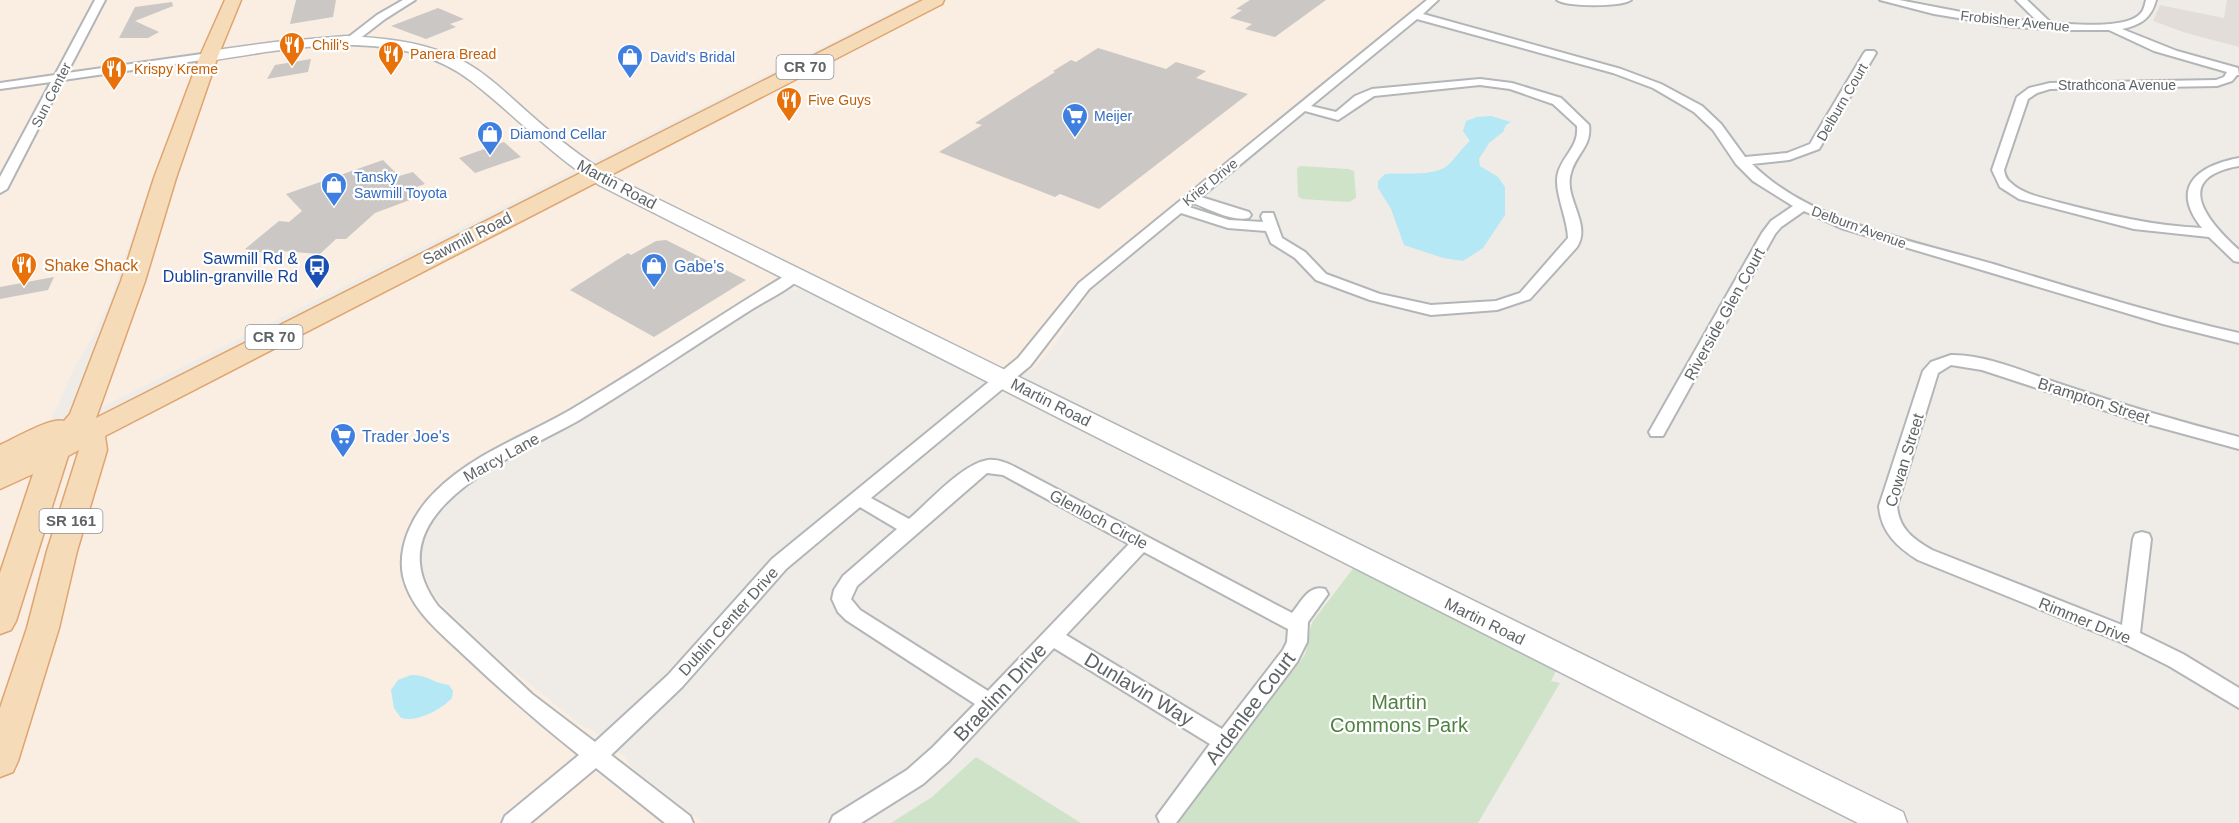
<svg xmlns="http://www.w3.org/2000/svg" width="2239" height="823" font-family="Arial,sans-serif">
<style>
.commercial{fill:#faeee2}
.education{fill:#e2ddd9}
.green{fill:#cfe3c8}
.water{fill:#b3e8f4}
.building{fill:#cbc7c4}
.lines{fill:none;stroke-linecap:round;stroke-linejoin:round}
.street-casing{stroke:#b3b6b8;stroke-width:4}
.secondary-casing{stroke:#b2b6b8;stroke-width:3}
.primary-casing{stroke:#dfa470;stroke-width:3}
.street{fill:#fff;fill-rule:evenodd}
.secondary{fill:#fff;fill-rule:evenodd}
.primary{fill:#f5dbb7;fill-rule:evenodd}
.labels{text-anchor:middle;stroke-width:4.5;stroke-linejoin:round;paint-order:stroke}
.far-street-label{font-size:14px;fill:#5f6466;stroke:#fff}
.far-food-label{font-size:14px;fill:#c56008;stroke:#fff;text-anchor:start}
.far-shop-label{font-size:14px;fill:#366cbe;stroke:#fff;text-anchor:start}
.shield{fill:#fff;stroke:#8f9294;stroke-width:1.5}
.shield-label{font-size:15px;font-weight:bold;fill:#5f6466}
.street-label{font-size:16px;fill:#5f6466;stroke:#fff}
.transit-label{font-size:16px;fill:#164399;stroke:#fff;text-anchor:end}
.food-label{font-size:16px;fill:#c56008;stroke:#fff;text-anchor:start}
.shop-label{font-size:16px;fill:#366cbe;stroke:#fff;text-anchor:start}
.near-street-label{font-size:20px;fill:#5f6466;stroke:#fff}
.near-park-label{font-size:20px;fill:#4f8242;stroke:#fff}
</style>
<rect width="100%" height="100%" fill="#efece8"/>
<g class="commercial">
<polygon points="0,0 916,0 82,417 165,179 145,200 110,300 95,333 73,370 52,418 42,426 0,448"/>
<polygon points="943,0 1442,0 1093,287 1052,348 1032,370 975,379 958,366 805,289 785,290 587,415 550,437 503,459 458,490 440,512 428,531 422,551 423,570 434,597 502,662 582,726 593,730 626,758 631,767 703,823 0,823 0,483"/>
</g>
<polygon class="education" points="2227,0 2239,0 2239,47 2186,33 2153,21 2160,5 2224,18"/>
<g class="green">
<polygon points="1300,166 1348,169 1354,171 1356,198 1349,202 1302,199 1298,196 1297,169"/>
<path d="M1355,566L1557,669L1551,681L1560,683L1478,823H1177L1304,656C1310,645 1307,633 1313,621Z"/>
<polygon points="976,757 1081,823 891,823 932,797"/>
</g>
<g class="water">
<path d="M1491,116L1511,122L1506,125L1503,132L1489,143L1479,159L1480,166L1498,177L1505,187V215L1483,248L1463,261L1443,258L1404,245L1391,209L1378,188V181L1385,174C1403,172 1433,177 1447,166C1455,159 1461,149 1470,141L1463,131L1466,121L1477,117Z"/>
<path d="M411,675C427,674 435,684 449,685L453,691L452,698C442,709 417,723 401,718L394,708L391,690L398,680Z"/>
</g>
<g class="building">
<polygon points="296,0 336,0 333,17 290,24"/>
<polygon points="1250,0 1326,0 1275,37 1245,29 1252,24 1230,18 1242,10 1236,9"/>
<polygon points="172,2 173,6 135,21 159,32 148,38 119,38 135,7"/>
<polygon points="438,8 464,19 450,24 456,27 426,39 391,26"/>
<polygon points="1098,48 1166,69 1176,62 1206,71 1196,78 1248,94 1099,209 1060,194 1055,197 939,152 982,125 975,123 1055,72 1053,71 1071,60 1076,62"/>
<polygon points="311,59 308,72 267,79 275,65"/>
<polygon points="504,142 521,157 475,173 459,158"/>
<polygon points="383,160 399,176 413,172 425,184 407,190 415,198 375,213 346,239 336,239 320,254 280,251 279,253 268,254 245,249 279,221 289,222 302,211 286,194"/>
<polygon points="666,240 746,280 654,337 570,290 628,253 631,255 656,241"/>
<polygon points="54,277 48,290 0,299 0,287"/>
</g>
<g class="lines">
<defs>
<g id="street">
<polygon points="95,0 105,0 67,73 209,53 215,56 209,59 63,80 7,189 0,193 0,177 51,82 0,89 0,83 55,75"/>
<polygon points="403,0 415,0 385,19 354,43 346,43 346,39 377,15"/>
<path d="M1427,0H1438L1423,14L1621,69L1661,84L1702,106L1721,124L1745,157L1787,153L1810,144L1864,53L1866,51H1874L1876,53L1819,149L1789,160L1752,164C1809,222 1917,242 1993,264C2075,289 2156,314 2239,333V343L2163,324L1841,228L1804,211L1781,227L1775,234L1663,436H1651L1649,432L1762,233L1771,221L1793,206L1753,181L1736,164L1713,130L1694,112L1653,88L1613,73L1417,19L1311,106L1336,112L1355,96L1372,89L1480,79L1512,83L1561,98L1589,125C1592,146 1576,154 1571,173C1563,198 1592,223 1577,247L1530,299L1497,310L1431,315L1370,300L1316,280L1295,258L1271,243L1266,231L1228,228L1181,213L1089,289L1030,366L871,498L909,519C929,502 962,464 988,460C997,459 1007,463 1015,467L1292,613C1301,602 1309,584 1325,589L1328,594L1308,622L1307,642L1297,662L1176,823H1160L1157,816L1210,744L1054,648L949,761L923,784L861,823H830L833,816L907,770L933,747L975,704L846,620L838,612L832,599L834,590L843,576L897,529L860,507L786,569L682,687L611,755L690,816L693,823H665L596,768L530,823H502L505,816L579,755C540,724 503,692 466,657C442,634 411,611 403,576C397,545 414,512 436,491C474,453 526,436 572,409C646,365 717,317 791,272H801L803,275C792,289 762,302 746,313C691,348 637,385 581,419C521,454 367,511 438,606L532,694L595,742L668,675L772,559L1018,358L1079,283ZM1480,85L1510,89L1553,104L1577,126C1579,147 1563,155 1558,173C1553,190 1568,219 1568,238L1520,293L1496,301L1431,305L1380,294L1326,274L1305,252L1282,238L1273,213H1263L1261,216L1263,222L1229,220L1189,207L1193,203C1209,209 1232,222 1249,218L1251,215L1249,212L1201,197L1305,111L1338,120L1374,96ZM987,473L1003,475L1129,544L988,691L860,610L851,599L857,586ZM1144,552L1288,629L1287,642L1283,650L1222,729L1066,635Z"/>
<path d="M1557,0H1631C1622,7 1566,7 1557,0Z"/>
<path d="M1880,0H1899L1982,16L2038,22L2016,0H2027L2051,23C2071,24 2127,30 2141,13C2144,10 2145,4 2146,0H2156C2151,19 2140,25 2122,29L2177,51L2238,68L2239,75H2237L2232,81L2217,86L2050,89L2037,93L2028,99L2004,170C2005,175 2006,179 2010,182C2023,195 2044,198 2061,203C2108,215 2154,226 2202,228C2170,188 2196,166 2239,158V166C2170,178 2208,222 2239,250V262L2234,261L2209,237L2134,229L2019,199L2000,187L1992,170L2017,97L2029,88L2050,83L2216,80L2224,77L2227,72L2154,51L2109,30H2056L2007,26L1934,14Z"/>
<path d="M1951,355C1987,354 2032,375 2066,386C2123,405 2181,422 2239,437V449L2140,422L1982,370L1951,365L1938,373L1897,506C1899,529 1913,539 1932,550L2122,625L2133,539L2135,534L2142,532L2149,534L2151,539L2140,633L2183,654L2239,688V708L2169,666L2123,643L1918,560C1897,547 1881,532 1879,506L1923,371L1931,362Z"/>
</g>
<path id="secondary" d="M346,36C382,38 417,41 450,55C481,67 507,94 532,116C557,138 583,159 613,177L1903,812L1907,823H1858L599,185C552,156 515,115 471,81C398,25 293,48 209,61L201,56L209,51L275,42Z"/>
<path id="primary" d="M225,0H241L218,56L176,178L145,281L96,418L923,0H944L942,4L105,436L107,450L77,551L59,628L18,761L13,772L0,777V708L27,628L47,551L79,450L68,456L16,621L11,630L0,634V573L33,474L0,489V445C14,439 50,417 64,421L70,414L121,281L154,178L200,56Z"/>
</defs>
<use href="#street" class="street-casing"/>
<use href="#secondary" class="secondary-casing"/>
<use href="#primary" class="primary-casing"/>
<use href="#street" class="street"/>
<use href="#secondary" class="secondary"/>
<use href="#primary" class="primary"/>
</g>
<defs>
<symbol id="restaurant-pin" viewBox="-11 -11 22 30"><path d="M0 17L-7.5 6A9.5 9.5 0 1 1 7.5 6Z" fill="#e8710a" stroke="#fff"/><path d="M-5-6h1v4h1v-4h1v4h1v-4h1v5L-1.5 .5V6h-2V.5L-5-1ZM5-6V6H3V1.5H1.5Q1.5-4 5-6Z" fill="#fff"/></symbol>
<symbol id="shop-pin" viewBox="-11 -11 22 30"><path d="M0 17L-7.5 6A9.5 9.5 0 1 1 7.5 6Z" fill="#3f7fe0" stroke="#fff"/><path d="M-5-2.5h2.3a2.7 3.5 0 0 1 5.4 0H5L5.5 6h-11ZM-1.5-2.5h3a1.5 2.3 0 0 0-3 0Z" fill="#fff"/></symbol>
<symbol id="supermarket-pin" viewBox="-11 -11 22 30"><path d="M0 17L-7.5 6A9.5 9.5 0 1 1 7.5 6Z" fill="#3f7fe0" stroke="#fff"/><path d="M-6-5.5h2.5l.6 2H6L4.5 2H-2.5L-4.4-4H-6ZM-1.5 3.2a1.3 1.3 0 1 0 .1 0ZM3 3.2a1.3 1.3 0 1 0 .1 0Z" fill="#fff"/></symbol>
<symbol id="bus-pin" viewBox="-11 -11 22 30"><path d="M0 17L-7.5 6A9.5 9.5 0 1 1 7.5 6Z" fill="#1a4fb4" stroke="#fff"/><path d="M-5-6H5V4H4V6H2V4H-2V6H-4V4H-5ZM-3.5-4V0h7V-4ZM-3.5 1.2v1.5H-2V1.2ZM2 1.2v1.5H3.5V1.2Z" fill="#fff"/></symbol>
</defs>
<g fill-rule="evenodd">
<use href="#restaurant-pin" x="277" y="30" width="30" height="40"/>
<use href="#restaurant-pin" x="376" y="39" width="30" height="40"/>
<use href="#shop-pin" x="615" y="42" width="30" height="40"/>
<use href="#restaurant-pin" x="99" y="54" width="30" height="40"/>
<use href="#restaurant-pin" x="774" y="85" width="30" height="40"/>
<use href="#supermarket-pin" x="1060" y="101" width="30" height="40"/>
<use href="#shop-pin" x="475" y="119" width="30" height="40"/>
<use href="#shop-pin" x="319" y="170" width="30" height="40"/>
<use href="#restaurant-pin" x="9" y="250" width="30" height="40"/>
<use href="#shop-pin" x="639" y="251" width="30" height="40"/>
<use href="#bus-pin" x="302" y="252" width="30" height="40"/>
<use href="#supermarket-pin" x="328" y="421" width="30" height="40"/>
</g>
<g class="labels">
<g class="far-street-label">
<text transform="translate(2015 21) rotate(6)" y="5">Frobisher Avenue</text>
<text x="2117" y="90">Strathcona Avenue</text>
<text transform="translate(51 95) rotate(-63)" y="5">Sun Center</text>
<text transform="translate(1842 102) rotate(-60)" y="5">Delburn Court</text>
<text transform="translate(1210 182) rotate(-39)" y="5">Krier Drive</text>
<text transform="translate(1859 227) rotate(20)" y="5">Delburn Avenue</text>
</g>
<g class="far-food-label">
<text x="312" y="50">Chili's</text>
<text x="410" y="59">Panera Bread</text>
<text x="134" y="74">Krispy Kreme</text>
<text x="808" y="105">Five Guys</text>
</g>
<g class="far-shop-label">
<text x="650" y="62">David's Bridal</text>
<text x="1094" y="121">Meijer</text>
<text x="510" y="139">Diamond Cellar</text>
<text x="354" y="182">Tansky<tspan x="354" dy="16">Sawmill Toyota</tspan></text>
</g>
<g class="shield">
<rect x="776.5" y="55" width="57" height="24" rx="4.5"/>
<rect x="245.5" y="325" width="57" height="24" rx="4.5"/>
<rect x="39.5" y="509" width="63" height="24" rx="4.5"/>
</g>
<g class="shield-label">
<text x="805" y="72">CR 70</text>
<text x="274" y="342">CR 70</text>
<text x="71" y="526">SR 161</text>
</g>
<g class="street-label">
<text transform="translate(617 184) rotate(28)" y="6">Martin Road</text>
<text transform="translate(467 238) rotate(-27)" y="6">Sawmill Road</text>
<text transform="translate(1724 314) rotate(-61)" y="6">Riverside Glen Court</text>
<text transform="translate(2094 400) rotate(18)" y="6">Brampton Street</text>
<text transform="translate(1051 402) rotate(27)" y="6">Martin Road</text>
<text transform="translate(501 457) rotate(-29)" y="6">Marcy Lane</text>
<text transform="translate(1904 460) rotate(-73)" y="6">Cowan Street</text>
<text transform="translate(1099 519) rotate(28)" y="6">Glenloch Circle</text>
<text transform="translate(2085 620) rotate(22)" y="6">Rimmer Drive</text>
<text transform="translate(728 621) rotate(-48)" y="6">Dublin Center Drive</text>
<text transform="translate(1485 621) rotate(26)" y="6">Martin Road</text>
</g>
<g class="transit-label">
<text x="298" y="264">Sawmill Rd &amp;<tspan x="298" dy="18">Dublin-granville Rd</tspan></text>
</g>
<g class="food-label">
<text x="44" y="271">Shake Shack</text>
</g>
<g class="shop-label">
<text x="674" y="272">Gabe's</text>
<text x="362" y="442">Trader Joe's</text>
</g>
<g class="near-street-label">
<text transform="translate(1139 689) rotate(31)" y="7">Dunlavin Way</text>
<text transform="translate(1000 692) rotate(-47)" y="7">Braelinn Drive</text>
<text transform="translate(1250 708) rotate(-53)" y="7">Ardenlee Court</text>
</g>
<g class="near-park-label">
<text x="1399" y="709">Martin<tspan x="1399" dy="23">Commons Park</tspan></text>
</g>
</g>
</svg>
